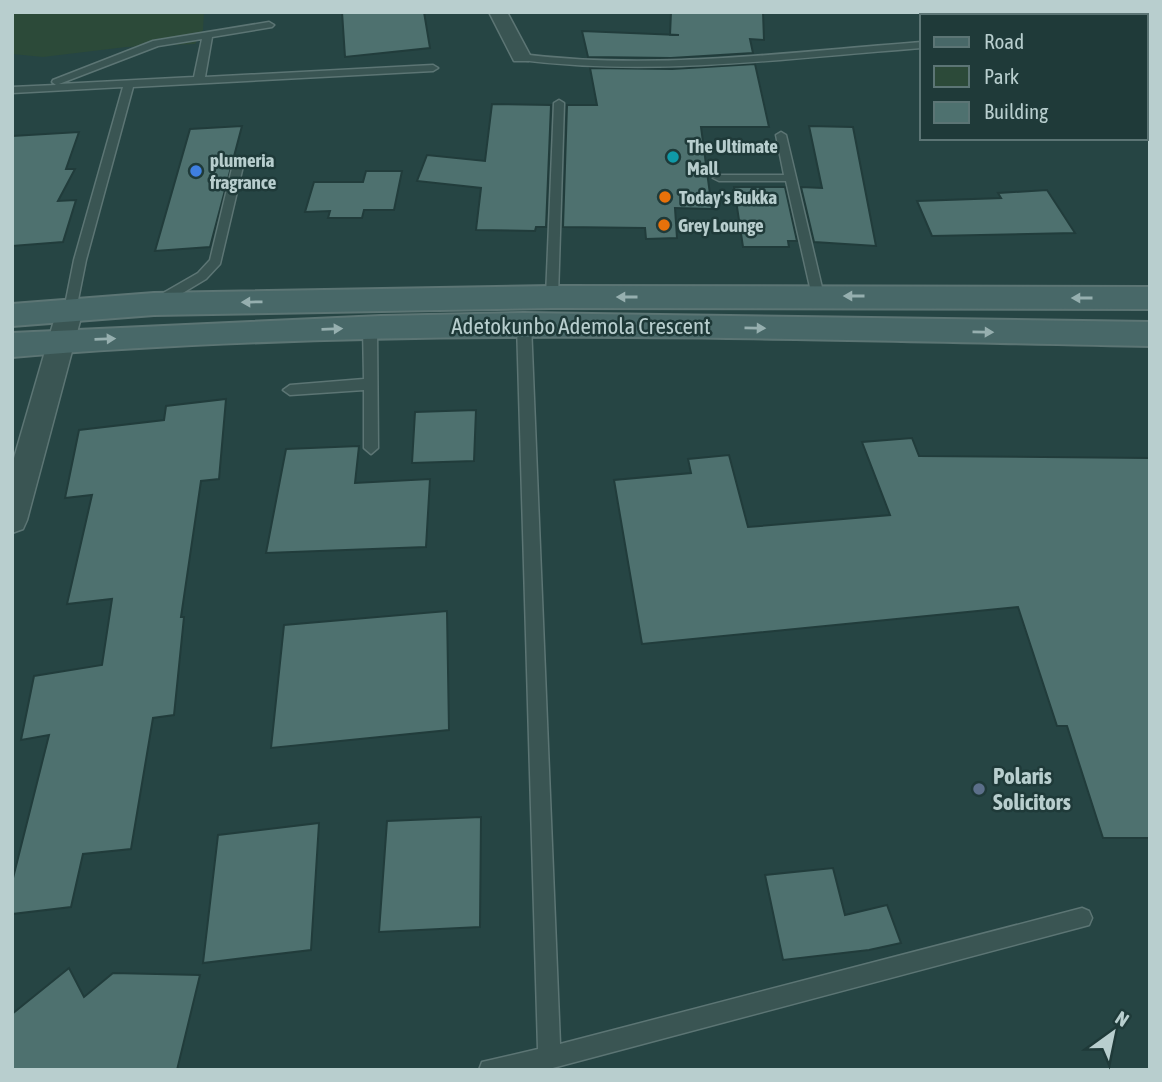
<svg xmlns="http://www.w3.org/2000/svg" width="1162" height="1082" font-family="'Asap Condensed',sans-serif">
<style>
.green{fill:#2c4a39}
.building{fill:#4e716f;stroke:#213c3b;stroke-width:2}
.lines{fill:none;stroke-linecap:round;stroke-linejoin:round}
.lane-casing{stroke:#5c7574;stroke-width:3}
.street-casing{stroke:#5c7574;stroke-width:3}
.secondary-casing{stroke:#5c7574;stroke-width:4}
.lane{fill:#3a5553;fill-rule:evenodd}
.street{fill:#3a5553;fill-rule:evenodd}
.secondary{fill:#486868;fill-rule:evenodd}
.oneway{fill:#96afaf}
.culture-dot{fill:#0f9aa8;stroke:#1f3a39;stroke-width:2.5}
.shop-dot{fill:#3f7fe0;stroke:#1f3a39;stroke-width:2.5}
.food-dot{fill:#e8710a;stroke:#1f3a39;stroke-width:2.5}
.service-dot{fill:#5c6f8a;stroke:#1f3a39;stroke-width:2.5}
.labels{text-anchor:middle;stroke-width:5;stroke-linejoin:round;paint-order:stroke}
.far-poi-label{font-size:19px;font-weight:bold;fill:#b8cece;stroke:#1f3a39;text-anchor:start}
.street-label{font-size:23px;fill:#b8cece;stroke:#1f3a39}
.poi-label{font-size:23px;font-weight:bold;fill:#b8cece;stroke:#1f3a39;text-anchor:start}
</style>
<rect width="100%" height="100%" fill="#264544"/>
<polygon class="green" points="12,12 204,12 203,30 195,44 126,47 43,57 12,54"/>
<g class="building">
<polygon points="342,12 424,12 430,48 345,57"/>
<polygon points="671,12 763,12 764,40 750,39 753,53 671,58 588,57 582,31 679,35 670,35"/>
<polygon points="755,64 769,127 701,127 712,209 675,208 677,238 646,239 645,228 563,227 567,105 597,105 590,68 672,69"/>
<polygon points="492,104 551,105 546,227 536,227 535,231 476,230 481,188 417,181 427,155 485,161"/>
<polygon points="242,126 210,247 155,251 190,129"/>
<polygon points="809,126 853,127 876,246 814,242 801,187 822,188"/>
<polygon points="79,132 66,169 75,169 58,201 76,200 63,242 12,246 12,136"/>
<polygon points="366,171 402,171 394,210 364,210 362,218 328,218 330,211 305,212 314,182 363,182"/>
<polygon points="734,187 785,187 797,241 788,241 789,247 743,247"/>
<polygon points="1047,190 1075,233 932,236 917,201 1001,198 998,193"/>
<polygon points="226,399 219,479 201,481 181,617 184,617 174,715 153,718 131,849 83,854 71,907 12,914 12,882 49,735 21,740 34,676 102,665 112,599 67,604 92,495 65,498 79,430 164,420 166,406"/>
<polygon points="476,410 474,461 412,463 415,412"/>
<polygon points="912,438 919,456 1150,458 1150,838 1103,838 1067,726 1057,726 1018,607 642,644 614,480 691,473 688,459 729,455 748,527 890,515 862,442"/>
<polygon points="359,446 355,483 430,479 426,547 266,553 286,449"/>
<polygon points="447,611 449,730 271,748 284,625"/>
<polygon points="481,817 480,927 379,932 387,821"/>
<polygon points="319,823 311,950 203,963 218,835"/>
<polygon points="833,868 845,915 887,905 901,943 869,950 783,960 765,875"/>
<polygon points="69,968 84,997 113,973 200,975 177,1070 12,1070 12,1014"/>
</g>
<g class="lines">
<defs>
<g id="lane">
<polygon points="1055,12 1067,12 1062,16 1050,16"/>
<path d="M269,22L274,25L272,27L212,37L205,77L433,65L438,68L433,71L133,87L86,260L76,310L75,313H65L64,310L74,260L123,87L12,93V87L56,85L52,82L53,80L153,41ZM202,39L194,77L59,84L158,46Z"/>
<path d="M922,42V48C788,58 655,77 521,60L516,57L521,54C655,71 788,52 922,42Z"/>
<polygon points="559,100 564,103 558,297 552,301 546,297 554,103"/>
<polygon points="781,132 786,135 824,296 818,300 812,296 786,181 719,181 713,178 719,175 784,175 776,135"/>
<polygon points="234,160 244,162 220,264 206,279 161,306 151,306 151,300 198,273 210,260"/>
<polygon points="524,319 531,324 560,1044 1082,908 1089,911 1092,918 1089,925 549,1069 479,1070 482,1062 538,1049 517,324"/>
<polygon points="370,322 377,327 378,448 371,454 364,448 364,390 290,395 283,390 290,385 364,379 363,327"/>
</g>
<g id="street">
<polygon points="489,12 507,12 531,57 528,61 514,61"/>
<polygon points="70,301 79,304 83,310 27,520 23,529 12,533 12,465 57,310 61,304"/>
</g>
<g id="secondary">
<polygon points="552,286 1150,287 1150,309 552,308 154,315 12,326 12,304 154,293"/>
<path d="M524,313L1150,322V346C771,339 391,325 12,357V333L381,316Z"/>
</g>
</defs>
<use href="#lane" class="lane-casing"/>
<use href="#street" class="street-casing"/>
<use href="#secondary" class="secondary-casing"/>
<use href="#lane" class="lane"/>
<use href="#street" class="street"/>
<use href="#secondary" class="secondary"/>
</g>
<defs><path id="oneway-solid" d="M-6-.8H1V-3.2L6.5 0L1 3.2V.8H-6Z" transform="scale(1.75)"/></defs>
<g class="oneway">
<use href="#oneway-solid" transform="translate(854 296) rotate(-180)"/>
<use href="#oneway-solid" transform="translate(627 297) rotate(180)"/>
<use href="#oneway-solid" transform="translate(1082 298) rotate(-180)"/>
<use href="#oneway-solid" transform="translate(252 302) rotate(179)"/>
<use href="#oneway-solid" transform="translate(755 328) rotate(1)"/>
<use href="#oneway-solid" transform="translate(332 329) rotate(-2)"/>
<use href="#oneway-solid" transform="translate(983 332) rotate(1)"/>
<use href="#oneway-solid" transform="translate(105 339) rotate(-2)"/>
</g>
<circle class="culture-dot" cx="673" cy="157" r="7"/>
<circle class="shop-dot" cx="196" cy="171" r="7"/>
<g class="food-dot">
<circle cx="665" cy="197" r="7"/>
<circle cx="664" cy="225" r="7"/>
</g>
<circle class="service-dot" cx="979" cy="789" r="7"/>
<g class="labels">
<g class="far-poi-label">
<text x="687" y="153">The Ultimate<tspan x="687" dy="22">Mall</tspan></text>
<text x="210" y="167">plumeria<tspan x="210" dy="22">fragrance</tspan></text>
<text x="679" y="204">Today's Bukka</text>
<text x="678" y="232">Grey Lounge</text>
</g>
<g class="street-label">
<text x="581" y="334">Adetokunbo Ademola Crescent</text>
</g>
<g class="poi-label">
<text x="993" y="784">Polaris<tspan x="993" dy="26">Solicitors</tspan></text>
</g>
</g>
<rect width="1162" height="1082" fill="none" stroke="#b8cece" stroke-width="28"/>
<rect x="920" y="14" width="228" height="126" fill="#1f3a39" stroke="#5c7575" stroke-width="2"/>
<rect x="934" y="37" width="35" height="10" fill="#486868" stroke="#5c7575" stroke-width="2"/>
<text x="984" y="49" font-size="21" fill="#b8cece">Road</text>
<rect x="934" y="66" width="35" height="21" fill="#2c4a39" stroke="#5c7575" stroke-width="2"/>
<text x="984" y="84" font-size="21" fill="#b8cece">Park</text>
<rect x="934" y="102" width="35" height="21" fill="#4e716f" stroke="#5c7575" stroke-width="2"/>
<text x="984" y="119" font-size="21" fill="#b8cece">Building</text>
<g transform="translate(1113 1033) rotate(33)" stroke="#1f3a39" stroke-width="5" paint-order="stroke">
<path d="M0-5L12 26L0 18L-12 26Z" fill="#b8cece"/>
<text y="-10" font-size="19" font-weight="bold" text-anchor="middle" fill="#b8cece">N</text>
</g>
</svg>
